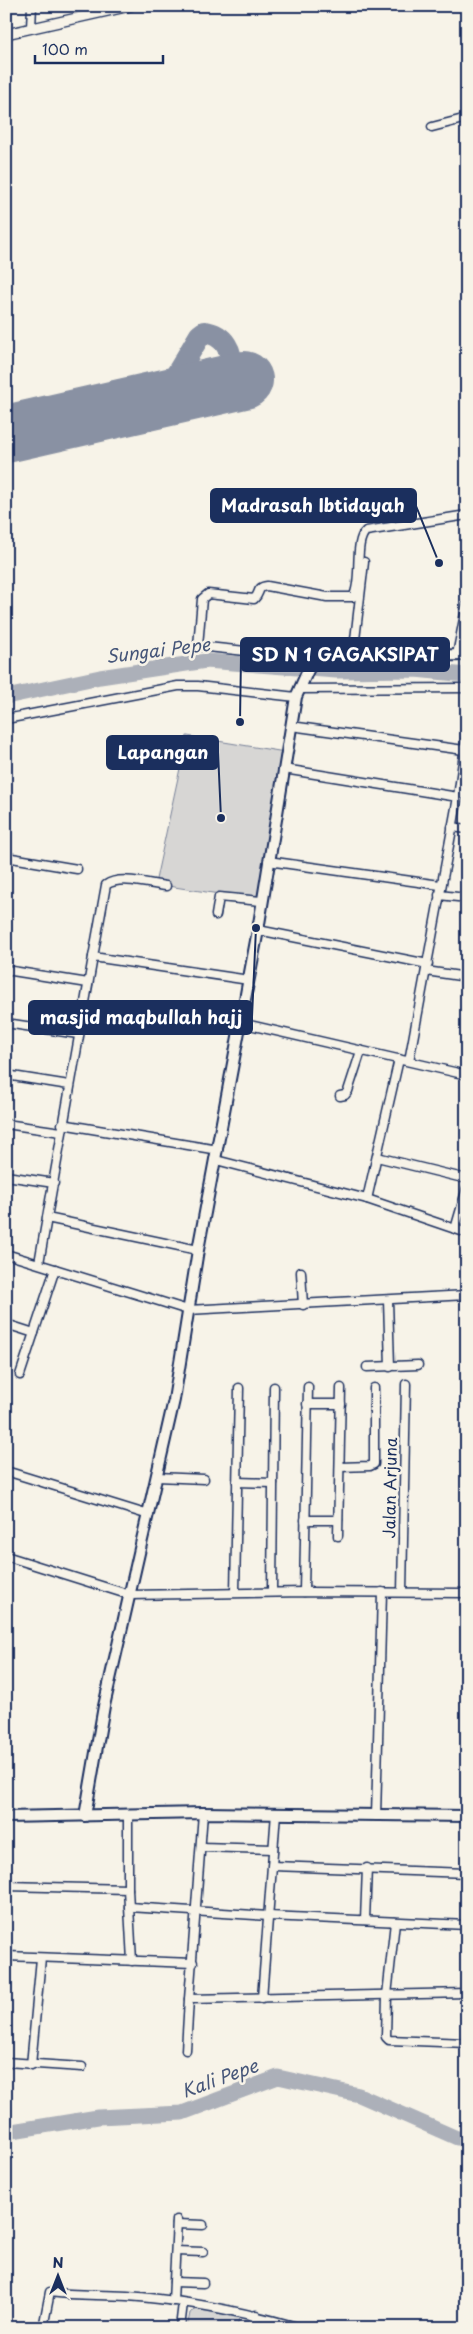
<svg xmlns="http://www.w3.org/2000/svg" width="473" height="2334" font-family="'Playpen Sans',sans-serif">
<style>
.green{fill:#d7d6d4;stroke:#798299}
.lines{fill:none;stroke-linecap:round;stroke-linejoin:round}
.river{stroke:#acb0b9;stroke-width:15}
.taxiway{stroke:#8991a3;stroke-width:22}
.runway{stroke:#8991a3;stroke-width:58}
.minor-casing{stroke:#1b2f5e;stroke-width:11}
.tertiary-casing{stroke:#1b2f5e;stroke-width:12}
.secondary-casing{stroke:#1b2f5e;stroke-width:14}
.minor{stroke:#f7f3e8;stroke-width:8}
.tertiary{stroke:#f7f3e8;stroke-width:9}
.secondary{stroke:#f7f3e8;stroke-width:10}
.labels{text-anchor:middle;stroke-width:5;stroke-linejoin:round;paint-order:stroke}
.street-label{font-size:16px;fill:#1b2f5e;stroke:#f7f3e8}
.water-label{font-size:18px;font-style:italic;fill:#465679;stroke:#f7f3e8}
.leader{fill:none;stroke:#1b2f5e;stroke-width:2}
.callout-dot{fill:#1b2f5e;stroke:#f7f3e8;stroke-width:2}
.callout{fill:#1b2f5e;stroke:#1b2f5e;stroke-width:2}
.callout-label{font-size:18px;text-anchor:middle;font-weight:bold;fill:#fff}
</style>
<rect width="100%" height="100%" fill="#f7f3e8"/>
<filter id="ink" filterUnits="userSpaceOnUse"><feTurbulence type="fractalNoise" baseFrequency=".02" numOctaves="2"/><feDisplacementMap in="SourceGraphic" scale="10" xChannelSelector="R" yChannelSelector="G"/><feConvolveMatrix kernelMatrix="1 2 1 2 8 2 1 2 1" color-interpolation-filters="sRGB"/></filter>
<g filter="url(#ink)">
<g class="green">
<polygon points="187,736 285,752 258,900 155,884"/>
<polygon points="199,2308 239,2317 237,2328 187,2328 190,2313"/>
</g>
<g class="lines">
<g class="river">
<polyline points="6,697 100,677 206,661 336,671 415,670 467,675"/>
<polyline points="6,2132 98,2117 182,2113 278,2077 359,2095 457,2138 467,2138"/>
</g>
<path class="taxiway" d="M143,403L164,393L169,387L200,335L204,332C246,337 236,401 196,400C190,400 182,397 176,396"/>
<polyline class="runway" points="6,434 244,380"/>
<defs>
<g id="minor">
<polyline points="31,28 32,6"/>
<polyline points="432,127 467,118"/>
<polyline points="457,655 467,603"/>
<polyline points="353,657 364,562"/>
<path d="M315,662L255,652L198,646L202,599L208,594L254,599C261,593 256,587 267,586L327,597H353C363,582 353,542 366,531L467,515"/>
<polyline points="299,689 467,688"/>
<polyline points="6,719 178,686 198,686 296,697"/>
<polyline points="291,726 464,750"/>
<polyline points="284,769 458,797"/>
<polyline points="452,827 467,829"/>
<polyline points="6,857 77,869"/>
<polyline points="268,861 440,885"/>
<polyline points="439,895 467,898"/>
<polyline points="216,915 219,897 261,901"/>
<polyline points="258,930 428,964"/>
<path d="M93,957L106,885C120,875 149,884 166,886"/>
<polyline points="6,970 88,983"/>
<polyline points="426,971 467,977"/>
<polyline points="6,1023 78,1034"/>
<polyline points="241,1023 467,1075"/>
<polyline points="409,1061 458,797 467,732"/>
<polyline points="6,1075 69,1085"/>
<polyline points="340,1096 345,1095 348,1091 361,1051"/>
<polyline points="6,1124 61,1132"/>
<polyline points="62,1124 218,1150"/>
<polyline points="377,1157 467,1179"/>
<polyline points="216,1160 367,1199 467,1233"/>
<polyline points="6,1176 54,1183"/>
<polyline points="367,1199 399,1059"/>
<polyline points="47,1218 198,1250"/>
<polyline points="455,1229 467,1188"/>
<polyline points="6,1254 188,1310 467,1295"/>
<polyline points="39,1263 93,957 249,980"/>
<polyline points="301,1272 303,1305"/>
<polyline points="388,1300 390,1367"/>
<polyline points="6,1324 34,1333"/>
<polyline points="367,1367 418,1365"/>
<polyline points="20,1375 55,1269"/>
<polyline points="307,1404 341,1404"/>
<polyline points="340,1467 370,1466 374,1464 374,1388"/>
<polyline points="6,1471 149,1515"/>
<polyline points="157,1477 204,1479"/>
<polyline points="237,1482 273,1483"/>
<polyline points="305,1520 338,1520"/>
<polyline points="338,1536 341,1388"/>
<polyline points="6,1556 130,1595 304,1592 467,1593"/>
<polyline points="235,1592 239,1388"/>
<polyline points="272,1592 274,1387"/>
<polyline points="304,1592 308,1387"/>
<polyline points="402,1592 406,1384"/>
<polyline points="376,1816 382,1592"/>
<polyline points="201,1847 273,1849"/>
<polyline points="273,1866 467,1873"/>
<polyline points="6,1886 128,1889 129,1907 269,1916 467,1925"/>
<polyline points="128,1889 128,1815"/>
<polyline points="129,1907 132,1961"/>
<polyline points="365,1920 367,1868"/>
<polyline points="395,1922 387,1995 386,2037 389,2040 467,2043"/>
<polyline points="6,1956 193,1963"/>
<polyline points="262,1998 276,1813"/>
<polyline points="189,1999 203,1813"/>
<polyline points="186,2050 189,1999 467,1993"/>
<polyline points="6,2062 82,2067"/>
<polyline points="31,2065 41,1958"/>
<polyline points="177,2224 203,2225"/>
<polyline points="176,2251 203,2252"/>
<polyline points="464,2275 467,2275"/>
<polyline points="174,2282 203,2283"/>
<polyline points="173,2301 177,2220"/>
<path d="M43,2328L50,2292C76,2296 101,2294 127,2296C186,2300 244,2312 301,2328"/>
<polyline points="180,2328 183,2303"/>
<polyline points="256,2328 256,2315"/>
</g>
<polyline id="tertiary" points="6,34 130,6"/>
<g id="secondary">
<polyline points="85,1816 104,1706 174,1400 198,1250 258,930 296,697 309,668 315,662 321,660 353,657 467,655"/>
<polyline points="6,1817 203,1813 467,1816"/>
</g>
</defs>
<use href="#minor" class="minor-casing"/>
<use href="#tertiary" class="tertiary-casing"/>
<use href="#secondary" class="secondary-casing"/>
<use href="#minor" class="minor"/>
<use href="#tertiary" class="tertiary"/>
<use href="#secondary" class="secondary"/>
</g>
</g>
<g class="labels">
<g class="street-label">
<text transform="translate(390 1488) rotate(-89)" y="6">Jalan Arjuna</text>
</g>
<g class="water-label">
<text transform="translate(158 651) rotate(-7)" y="6">Sungai Pepe</text>
<text transform="translate(220 2079) rotate(-20)" y="6">Kali Pepe</text>
</g>
</g>
<path class="leader" d="M439 563L416 506M240 722L241 655M221 818L218 752M256 928L252 1017"/>
<g class="callout-dot">
<circle cx="439" cy="563" r="5"/>
<circle cx="240" cy="722" r="5"/>
<circle cx="221" cy="818" r="5"/>
<circle cx="256" cy="928" r="5"/>
</g>
<g class="callout">
<rect x="211" y="489" width="205" height="33" rx="5"/>
<rect x="241" y="638" width="208" height="33" rx="5"/>
<rect x="107" y="736" width="111" height="33" rx="5"/>
<rect x="29" y="1001" width="223" height="33" rx="5"/>
</g>
<g class="callout-label">
<text x="313" y="512">Madrasah Ibtidayah</text>
<text x="345" y="661">SD N 1 GAGAKSIPAT</text>
<text x="163" y="759">Lapangan</text>
<text x="141" y="1024">masjid maqbullah hajj</text>
</g>
<rect width="473" height="2334" fill="none" stroke="#f7f3e8" stroke-width="25"/>
<rect x="12" y="12" width="448" height="2309" fill="none" stroke="#1b2f5e" stroke-width="2" filter="url(#ink)"/>
<g transform="translate(58 2276)" stroke="#f7f3e8" stroke-width="4" paint-order="stroke">
<path d="M0-4L9 19L0 12L-9 19Z" fill="#1b2f5e"/>
<text y="-8" font-size="14" font-weight="bold" text-anchor="middle" fill="#1b2f5e">N</text>
</g>
<path d="M35 55v8h128v-8" fill="none" stroke="#1b2f5e" stroke-width="2.5"/>
<text x="42" y="55" font-size="15" fill="#1b2f5e" stroke="#f7f3e8" stroke-width="4" paint-order="stroke">100 m</text>
</svg>
